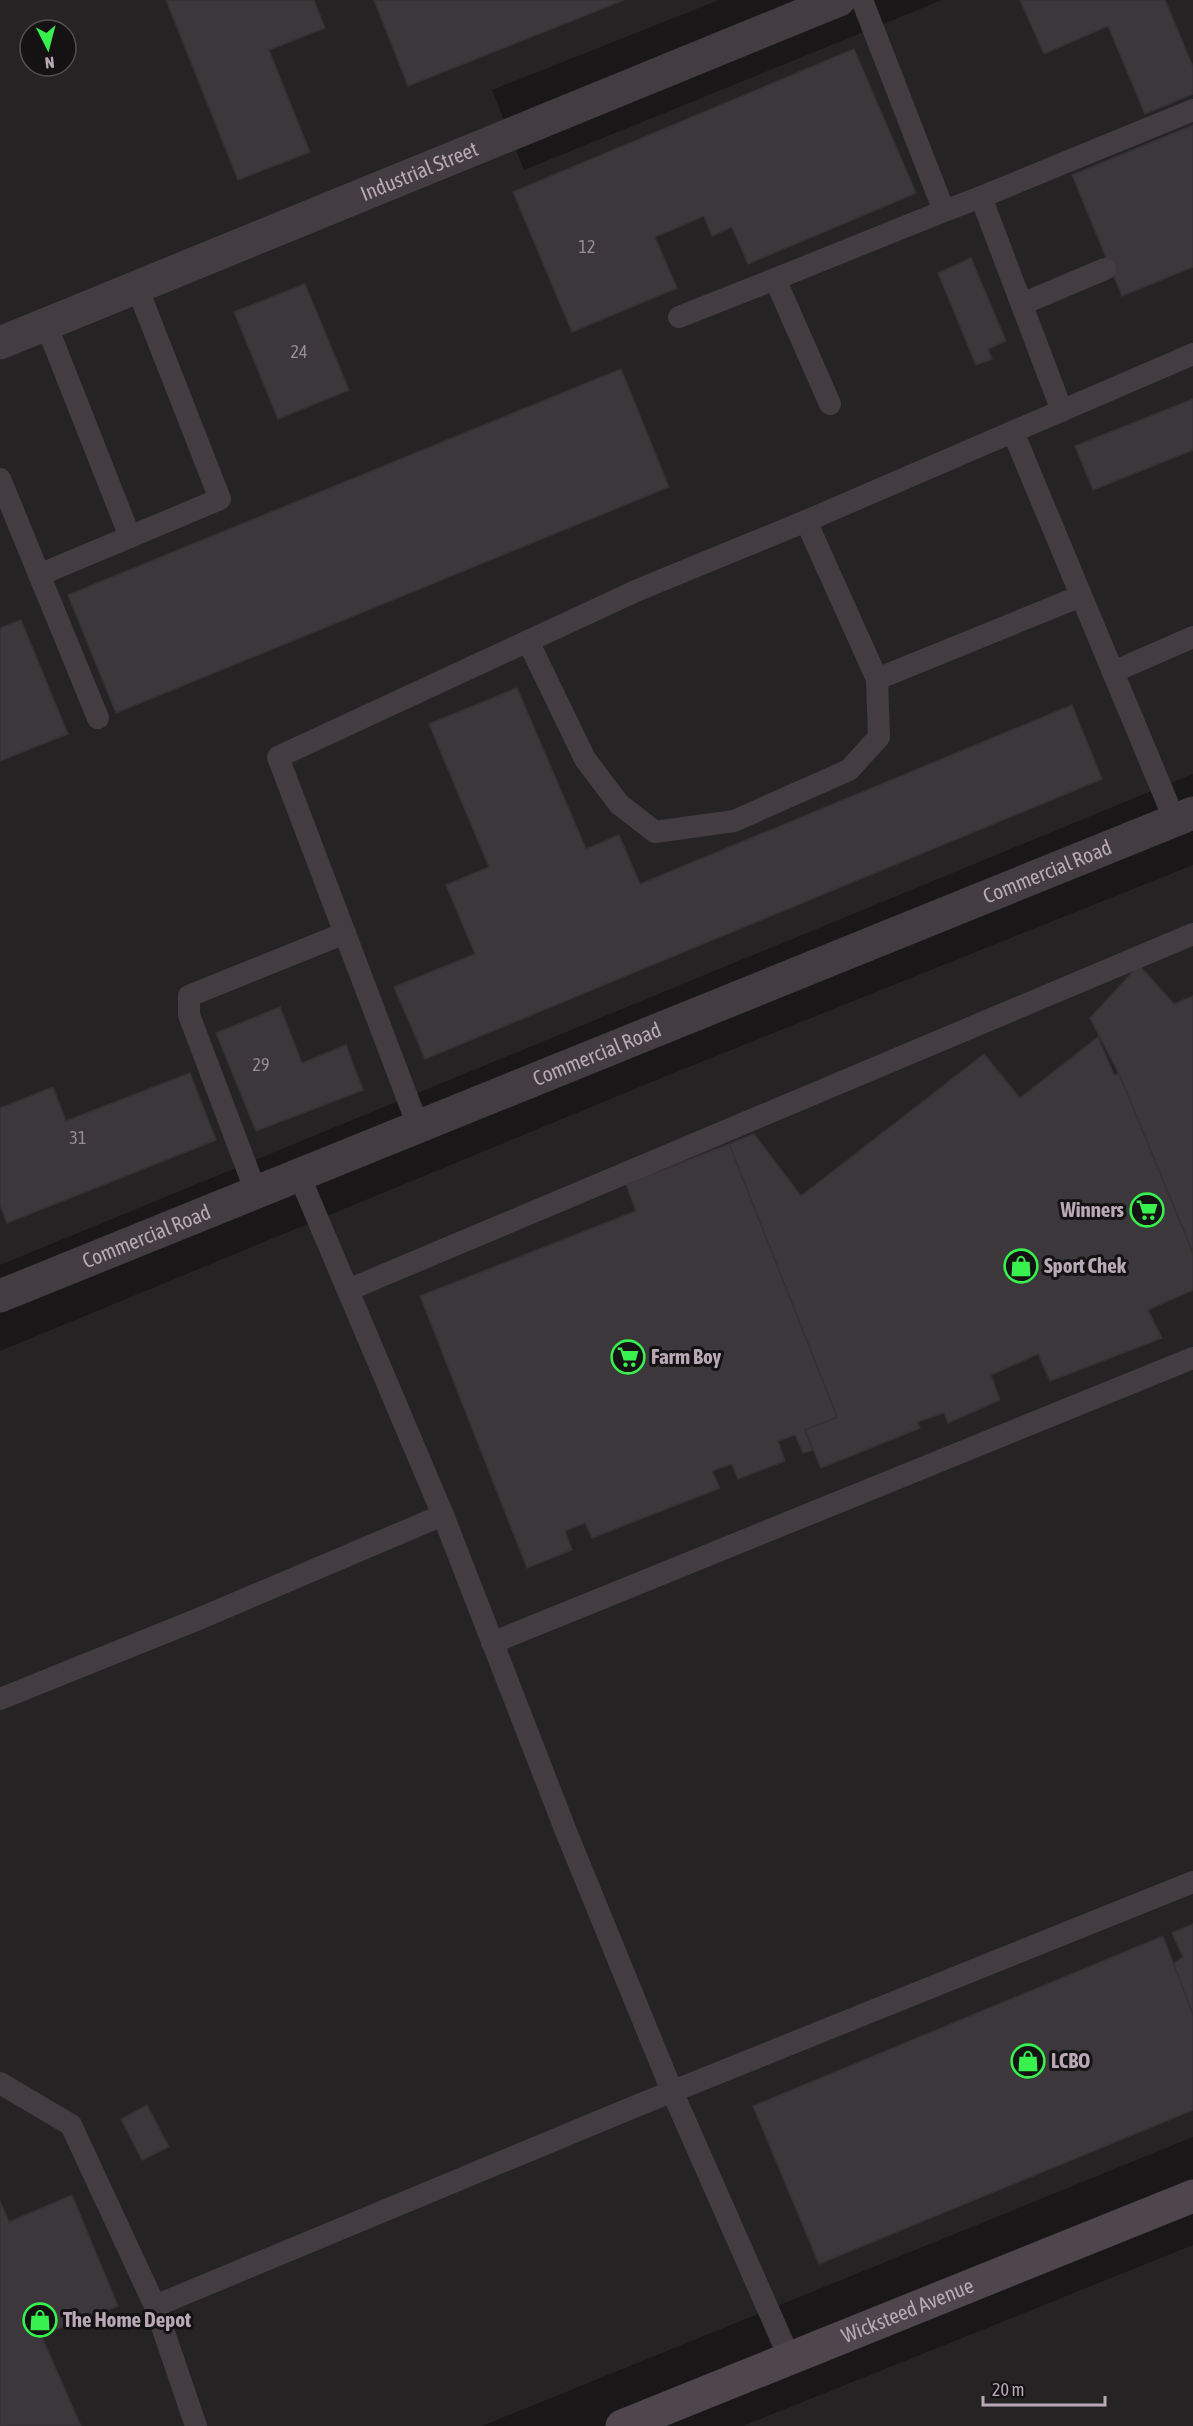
<svg xmlns="http://www.w3.org/2000/svg" width="1193" height="2426" font-family="'Asap Condensed',sans-serif">
<style>
.built{fill:#262325;fill-rule:evenodd}
.building{fill:#3b373a;stroke:#353133;stroke-width:1.5}
.lines{fill:none;stroke-linecap:round;stroke-linejoin:round}
.lane{stroke:#433d41;stroke-width:22}
.street{stroke:#433d41;stroke-width:33}
.secondary{stroke:#4e464c;stroke-width:33}
.labels{text-anchor:middle;stroke-width:6;stroke-linejoin:round;paint-order:stroke}
.number-label{font-size:18px;fill:#9a8c97}
.street-label{font-size:21px;fill:#b9a9b6;stroke:#141213}
.poi-label{font-size:21px;font-weight:bold;fill:#b9a9b6;stroke:#141213;text-anchor:start}
</style>
<rect width="100%" height="100%" fill="#191718"/>
<g class="built">
<path d="M0,0H719L492,90L524,170L942,0H1193V774L0,1265ZM30,30H66V66H30Z"/>
<polygon points="1193,865 1193,2137 482,2426 0,2426 0,1351 666,1076"/>
<polygon points="1193,2245 1193,2426 743,2426"/>
</g>
<g class="building">
<polygon points="166,0 314,0 325,28 269,50 310,152 238,180"/>
<polygon points="374,0 624,0 408,86"/>
<polygon points="1020,0 1165,0 1193,67 1193,94 1145,114 1108,26 1044,54"/>
<polygon points="854,49 916,193 748,264 732,227 712,236 704,216 655,237 677,288 572,332 513,192"/>
<polygon points="1193,125 1193,267 1122,296 1072,175"/>
<polygon points="971,258 1006,341 988,349 992,359 976,365 938,273"/>
<polygon points="305,284 349,390 278,419 234,312"/>
<polygon points="621,369 669,487 116,713 68,595"/>
<polygon points="1193,399 1193,450 1093,490 1075,446"/>
<polygon points="21,620 68,734 0,761 0,628"/>
<polygon points="517,688 586,849 619,835 640,884 1072,705 1102,779 425,1059 394,987 475,954 446,885 489,867 429,724"/>
<polygon points="1139,965 1174,1004 1193,996 1193,1253 1119,1074 1090,1018"/>
<polygon points="280,1007 302,1063 346,1045 363,1090 256,1131 216,1033"/>
<polygon points="1098,1037 1114,1075 1119,1074 1193,1253 1193,1290 1148,1310 1162,1338 1050,1381 1038,1354 991,1375 1000,1400 948,1423 944,1413 917,1422 920,1428 821,1468 805,1430 837,1417 729,1144 754,1134 801,1196 984,1054 1020,1098"/>
<polygon points="190,1073 216,1140 7,1223 0,1205 0,1108 53,1087 66,1121"/>
<polygon points="729,1144 837,1417 805,1430 812,1450 803,1453 795,1435 778,1441 785,1461 738,1479 732,1464 712,1471 720,1488 592,1538 585,1523 565,1531 572,1550 527,1568 420,1296 636,1211 626,1184"/>
<polygon points="1193,1924 1193,2015 1173,1964 1183,1957 1172,1933"/>
<polygon points="1163,1936 1193,2015 1193,2110 819,2264 753,2106"/>
<polygon points="147,2105 169,2147 142,2160 121,2119"/>
<polygon points="72,2195 118,2306 41,2335 81,2426 0,2426 0,2201 9,2222"/>
</g>
<g class="lines">
<g class="lane">
<polyline points="862,0 944,211 981,197 1062,411"/>
<polyline points="981,197 1193,110"/>
<polyline points="1022,304 1105,269"/>
<polyline points="679,317 775,279"/>
<polyline points="46,324 130,537"/>
<polyline points="830,404 775,279 944,211"/>
<polyline points="1013,432 1175,821"/>
<polyline points="0,479 98,718"/>
<polyline points="39,575 220,499 137,287"/>
<polyline points="528,641 585,759 619,804 655,832 734,821 849,770 879,737 877,679 806,521"/>
<polyline points="1113,672 1193,637"/>
<polyline points="877,679 1081,596"/>
<polyline points="418,1126 278,757 638,590 806,521 1193,354"/>
<polyline points="299,1175 443,1515 567,1834 672,2091 790,2359"/>
<polyline points="256,1192 189,1015 189,996 345,933"/>
<polyline points="348,1290 1193,934"/>
<polyline points="492,1643 1193,1358"/>
<polyline points="0,1699 196,1620 443,1515"/>
<polyline points="0,2083 71,2125 155,2306 196,2426"/>
<polyline points="155,2306 641,2104 1193,1882"/>
</g>
<g class="street">
<path id="s1" d="M0,343L839,0"/>
<path id="s2" d="M0,1296L1193,813"/>
</g>
<path class="secondary" id="s3" d="M622,2426L1193,2196"/>
</g>
<defs>
<symbol id="supermarket-ring" viewBox="-11 -11 22 22"><circle r="9.5" fill="#141213" stroke="#38f04e" stroke-width="1.5"/><path d="M-6-5.5h2.5l.6 2H6L4.5 2H-2.5L-4.4-4H-6ZM-1.5 3.2a1.3 1.3 0 1 0 .1 0ZM3 3.2a1.3 1.3 0 1 0 .1 0Z" fill="#38f04e"/></symbol>
<symbol id="shop-ring" viewBox="-11 -11 22 22"><circle r="9.5" fill="#141213" stroke="#38f04e" stroke-width="1.5"/><path d="M-5-2.5h2.3a2.7 3.5 0 0 1 5.4 0H5L5.5 6h-11ZM-1.5-2.5h3a1.5 2.3 0 0 0-3 0Z" fill="#38f04e"/></symbol>
</defs>
<g fill-rule="evenodd">
<use href="#supermarket-ring" x="1128" y="1191" width="38" height="38"/>
<use href="#shop-ring" x="1002" y="1247" width="38" height="38"/>
<use href="#supermarket-ring" x="609" y="1338" width="38" height="38"/>
<use href="#shop-ring" x="1009" y="2042" width="38" height="38"/>
<use href="#shop-ring" x="21" y="2301" width="38" height="38"/>
</g>
<g class="labels">
<g class="number-label">
<text x="587" y="253">12</text>
<text x="299" y="358">24</text>
<text x="261" y="1071">29</text>
<text x="78" y="1144">31</text>
</g>
<g class="street-label">
<text dy="7" stroke="none"><textPath href="#s1" startOffset="453">Industrial Street</textPath></text>
<text dy="7" stroke="none"><textPath href="#s2" startOffset="1130">Commercial Road</textPath></text>
<text dy="7" stroke="none"><textPath href="#s2" startOffset="644">Commercial Road</textPath></text>
<text dy="7" stroke="none"><textPath href="#s2" startOffset="158">Commercial Road</textPath></text>
<text dy="7" stroke="none"><textPath href="#s3" startOffset="308">Wicksteed Avenue</textPath></text>
</g>
<g class="poi-label">
<text x="1124" y="1217" text-anchor="end">Winners</text>
<text x="1044" y="1273">Sport Chek</text>
<text x="651" y="1364">Farm Boy</text>
<text x="1051" y="2068">LCBO</text>
<text x="63" y="2327">The Home Depot</text>
</g>
</g>
<g transform="translate(48 48) rotate(174)"><circle r="28" fill="#141213" stroke="#564e54" stroke-width="1.5"/>
<path d="M0-4.5L10 22L0 15L-10 22Z" fill="#38f04e"/>
<text y="-9" font-size="16" font-weight="bold" text-anchor="middle" fill="#b9a9b6">N</text>
</g>
<path d="M983 2396v9h122v-9" fill="none" stroke="#b9a9b6" stroke-width="3"/>
<text x="992" y="2396" font-size="18" fill="#b9a9b6" stroke="#141213" stroke-width="4.5" paint-order="stroke">20 m</text>
</svg>
